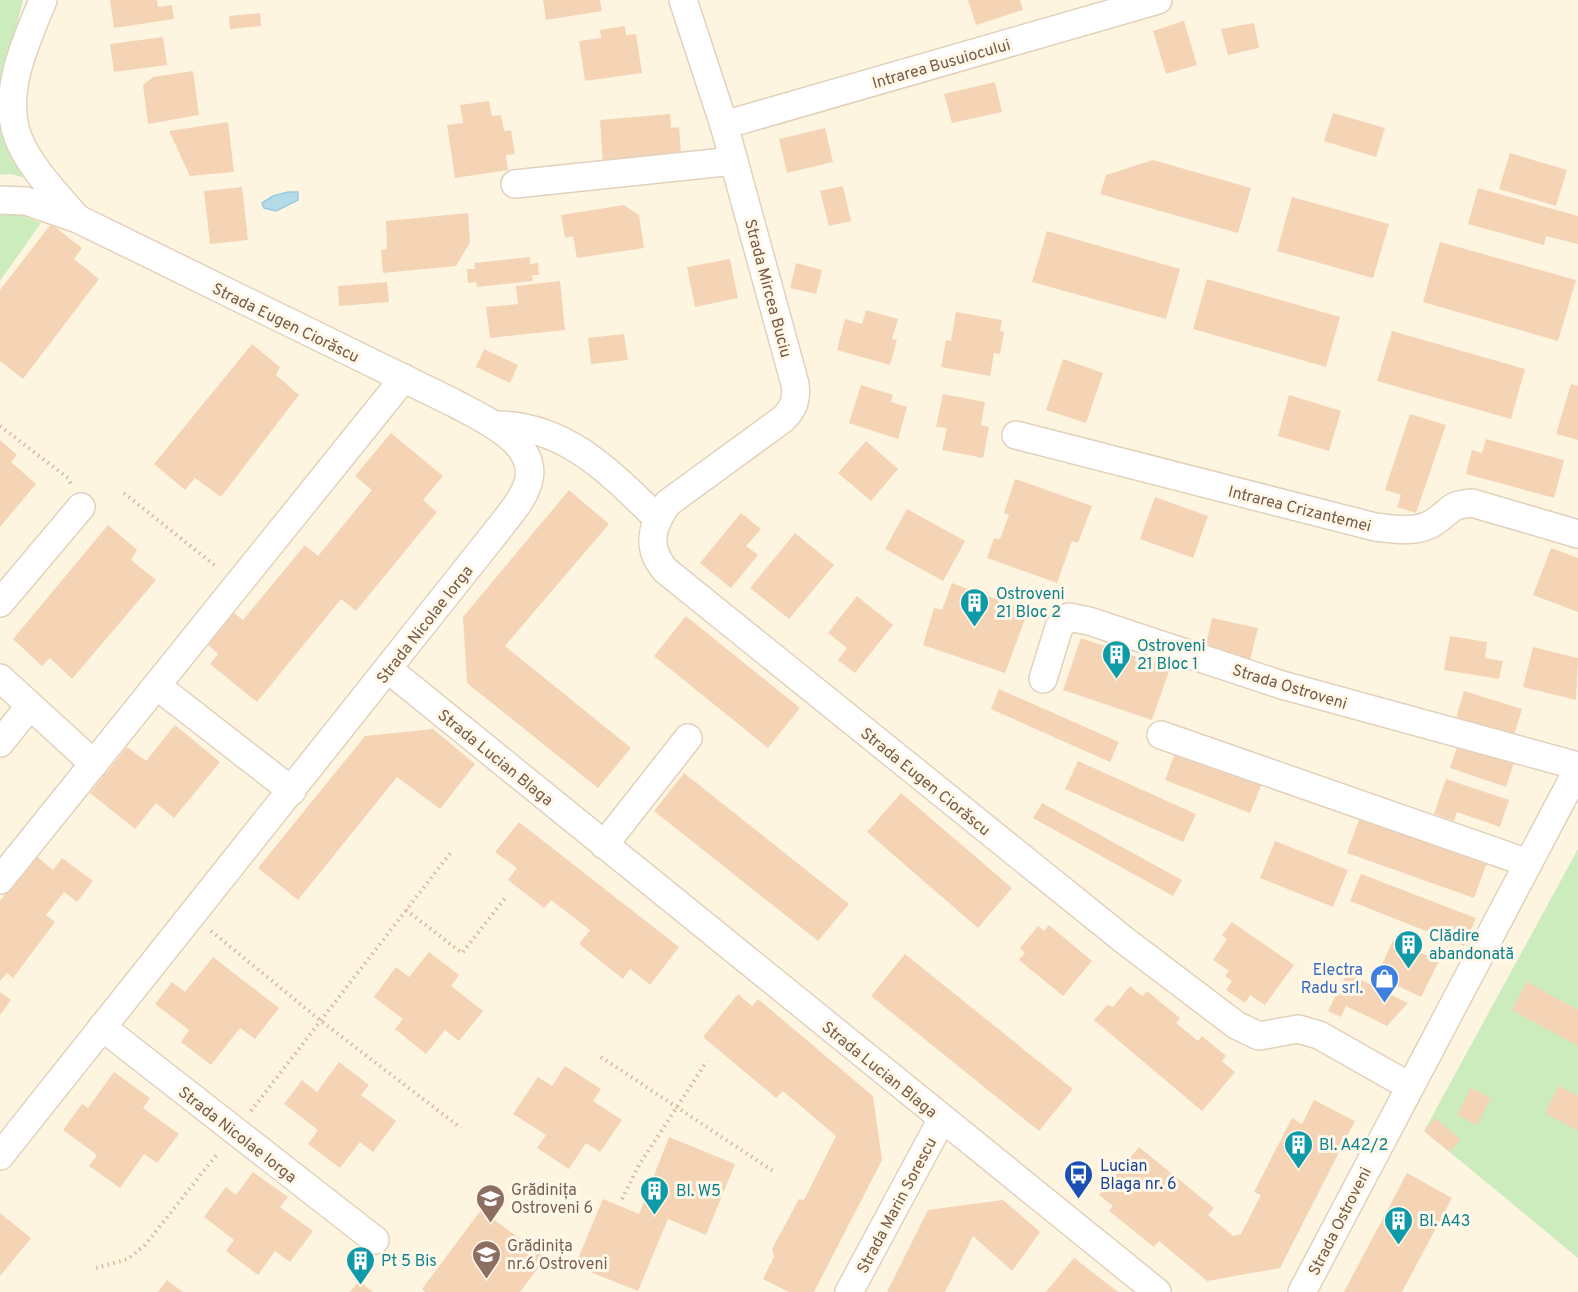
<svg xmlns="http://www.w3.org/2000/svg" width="1578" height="1292" font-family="Overpass,sans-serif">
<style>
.green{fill:#cdecbe}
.water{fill:#b4dce8;stroke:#99cbda;stroke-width:1.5}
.building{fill:#f5d4b6}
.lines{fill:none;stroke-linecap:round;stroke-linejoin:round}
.minor-casing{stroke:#e2d1bc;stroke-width:30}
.path{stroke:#d9b79a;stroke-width:4;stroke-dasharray:1.5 4.5;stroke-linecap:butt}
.minor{stroke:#fff;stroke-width:27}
.labels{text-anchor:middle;stroke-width:6;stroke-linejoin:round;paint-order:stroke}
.street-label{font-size:16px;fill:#765b46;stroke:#fff8e8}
.culture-label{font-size:16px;fill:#0d838f;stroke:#fff8e8;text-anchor:start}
.shop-label{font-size:16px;fill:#366cbe;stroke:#fff8e8;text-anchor:end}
.transit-label{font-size:16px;fill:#164399;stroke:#fff8e8;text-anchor:start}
.education-label{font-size:16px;fill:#785e54;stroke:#fff8e8;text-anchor:start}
</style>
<rect width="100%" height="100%" fill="#fef5e0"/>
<g class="green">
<polygon points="0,0 23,0 5,71 36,181 11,174 0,175"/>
<polygon points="0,213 21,215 41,223 0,281"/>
<polygon points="1578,849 1578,1258 1424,1131"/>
</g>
<polygon class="water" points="288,192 298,192 298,200 276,211 264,208 262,203 273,196"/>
<g class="building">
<polygon points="110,0 157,0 158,7 172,5 174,19 114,28"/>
<polygon points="543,0 600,0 602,11 546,20"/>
<polygon points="968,0 1020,0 1023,10 976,25"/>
<polygon points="260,13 261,26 230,29 229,16"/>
<polygon points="1184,21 1197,65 1166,74 1153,31"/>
<polygon points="1254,23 1259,48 1228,55 1221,29"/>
<polygon points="625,26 626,35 636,34 642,73 585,81 579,41 601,38 600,30"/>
<polygon points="163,37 167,65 114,72 110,44"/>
<polygon points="193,71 199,115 148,124 143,85 153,77"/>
<polygon points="995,82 1002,112 952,123 944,94"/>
<polygon points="489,101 492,116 501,115 504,131 511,130 515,154 506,155 508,170 455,178 447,125 463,123 460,105"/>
<polygon points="1333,113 1385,128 1376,157 1324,141"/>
<polygon points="670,114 671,128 679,127 681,153 671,153 672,160 603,166 600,120"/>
<polygon points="228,122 234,172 190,176 169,131"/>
<polygon points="825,128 833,162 787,173 779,139"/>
<polygon points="1510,153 1567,170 1556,206 1499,189"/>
<polygon points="1153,160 1251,188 1238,233 1100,194 1106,175"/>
<polygon points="843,186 851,221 829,226 820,191"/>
<polygon points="242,187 248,240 210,244 204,191"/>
<polygon points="1478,188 1578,216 1578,244 1546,236 1544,245 1468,224"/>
<polygon points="1292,197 1389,224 1373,278 1277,251"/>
<polygon points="624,205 639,215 644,248 577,258 573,236 565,238 561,215"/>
<polygon points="468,213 470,242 456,266 383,273 381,250 387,249 386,221"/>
<polygon points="51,224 82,248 74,259 99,279 23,379 0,361 0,290"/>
<polygon points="1047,231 1180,269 1166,319 1032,282"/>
<polygon points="1440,242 1576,280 1558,341 1423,302"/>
<polygon points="530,257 530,264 538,263 539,275 532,275 533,281 477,287 476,282 468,283 467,269 475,269 474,263"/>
<polygon points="730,259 738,298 695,307 687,267"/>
<polygon points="796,263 822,270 816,294 790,288"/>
<polygon points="1207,279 1340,317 1326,367 1193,329"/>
<polygon points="560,281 565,330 490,338 486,307 518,304 516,286"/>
<polygon points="387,282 389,302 339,306 338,286"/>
<polygon points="866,310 898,319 892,339 897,340 890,365 837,350 845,319 862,324"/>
<polygon points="956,312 1002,320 1000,331 1004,332 1000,354 994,353 990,376 941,367 946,340 951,341"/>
<polygon points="1392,331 1525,369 1511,419 1377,381"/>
<polygon points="624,334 628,360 591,364 588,338"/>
<polygon points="252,344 280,367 276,375 299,395 221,497 195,478 185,490 154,464"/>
<polygon points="484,349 518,365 510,383 476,367"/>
<polygon points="1063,359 1103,373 1086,423 1046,410"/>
<polygon points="1571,384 1578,386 1578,440 1556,434"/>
<polygon points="861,385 893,395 891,402 907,407 898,439 849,423"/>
<polygon points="943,394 985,402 981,425 989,427 983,458 942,450 947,428 936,427"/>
<polygon points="1289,395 1341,411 1329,451 1278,436"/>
<polygon points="1410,414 1446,425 1416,513 1397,507 1401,495 1385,490"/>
<polygon points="391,433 443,476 423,500 437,512 356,611 341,599 257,702 210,664 218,654 206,643 232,611 243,620 305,545 318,556 372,490 355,476"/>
<polygon points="1486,439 1564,460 1554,498 1466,474 1472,450 1482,453"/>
<polygon points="0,440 17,455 11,462 36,484 0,527"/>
<polygon points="866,441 898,469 871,501 838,473"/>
<polygon points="1015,479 1092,506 1078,543 1072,541 1057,583 987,558 994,538 1000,539 1009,515 1004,513"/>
<polygon points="569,490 609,524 505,646 631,748 598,788 467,683 463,617"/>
<polygon points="1155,497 1208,516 1193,558 1140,539"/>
<polygon points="907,509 965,541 943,581 885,549"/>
<polygon points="741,513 761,529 746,546 758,555 731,588 700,563"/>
<polygon points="108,525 137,550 131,560 156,580 72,679 50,658 42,666 13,639"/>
<polygon points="795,533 834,565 789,619 750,588"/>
<polygon points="1551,548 1578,558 1578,612 1533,595"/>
<polygon points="952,583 1028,611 1005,673 923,645 934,608 942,610"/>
<polygon points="857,596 893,625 855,673 838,660 847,648 828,633"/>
<polygon points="686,616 800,708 768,748 654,656"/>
<polygon points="1212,618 1258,628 1250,660 1205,649"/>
<polygon points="1450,636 1487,642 1485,658 1503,661 1499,679 1444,670"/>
<polygon points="1081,638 1170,668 1152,720 1063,690"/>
<polygon points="1533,647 1578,658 1576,700 1523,687"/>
<polygon points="999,689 1119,742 1110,762 991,709"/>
<polygon points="1464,691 1522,709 1514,735 1456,718"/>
<polygon points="175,725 220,762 174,818 156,803 135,829 90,793 127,747 146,761"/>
<polygon points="433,729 475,764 440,809 397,777 298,900 258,868 365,736"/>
<polygon points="1460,738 1516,757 1506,787 1450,768"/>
<polygon points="1177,748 1263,781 1250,813 1165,780"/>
<polygon points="1078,761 1196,814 1183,842 1065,789"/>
<polygon points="684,773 849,904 818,941 654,811"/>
<polygon points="1446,779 1509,800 1500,827 1457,812 1454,821 1434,814"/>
<polygon points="901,793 1012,888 978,928 867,832"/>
<polygon points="1042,803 1182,880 1173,896 1033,818"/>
<polygon points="1361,814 1488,860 1474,898 1347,853"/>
<polygon points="519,822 679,947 650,985 630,969 623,979 579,944 590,930 551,900 544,908 508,880 517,868 495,852"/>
<polygon points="1275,841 1348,870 1333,907 1260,878"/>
<polygon points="35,855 53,870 62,858 93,881 77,902 64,892 46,915 55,922 13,978 7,973 0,981 0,901"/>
<polygon points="1361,874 1476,918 1464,946 1350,901"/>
<polygon points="1232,922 1294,965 1265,1005 1250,995 1245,1003 1226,990 1232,981 1225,976 1229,971 1213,960 1227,939 1222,935"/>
<polygon points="1049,925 1092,961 1063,996 1019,960 1025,953 1020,948 1038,926 1044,931"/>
<polygon points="1393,940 1439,961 1421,997 1377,976"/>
<polygon points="429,952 459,975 451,986 483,1011 459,1041 445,1030 426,1054 395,1029 403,1019 374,997 396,967 409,977"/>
<polygon points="905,954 1073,1089 1039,1131 871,996"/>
<polygon points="213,957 279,1008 255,1039 240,1028 211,1065 181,1042 189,1030 155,1004 172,982 185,992"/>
<polygon points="1347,973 1408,1003 1387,1026 1346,1006 1341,1017 1328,1011"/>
<polygon points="1527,982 1578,1010 1578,1046 1512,1010"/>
<polygon points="1130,986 1142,996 1147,991 1180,1018 1176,1023 1198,1041 1202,1036 1226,1056 1222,1061 1235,1072 1202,1111 1094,1020 1107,1005 1113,1007"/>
<polygon points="0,992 11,1000 0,1015"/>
<polygon points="738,994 752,1006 758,999 873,1096 882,1160 814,1292 789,1292 763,1279 774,1257 772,1249 799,1199 804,1200 836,1136 783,1091 776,1098 703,1037"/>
<polygon points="339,1062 369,1085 361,1095 396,1121 373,1152 360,1142 340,1168 308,1144 318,1130 284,1104 302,1080 317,1092"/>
<polygon points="565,1066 601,1089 593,1101 622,1120 600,1152 586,1143 569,1169 537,1148 546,1135 513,1114 538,1077 552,1086"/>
<polygon points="114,1072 150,1098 143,1108 179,1134 157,1163 144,1154 120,1188 89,1166 97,1155 63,1130 82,1104 88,1108"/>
<polygon points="1559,1086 1578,1096 1578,1131 1545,1113"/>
<polygon points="1471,1088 1491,1098 1477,1125 1457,1115"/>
<polygon points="1314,1100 1355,1121 1280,1268 1207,1281 1159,1241 1154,1247 1109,1211 1113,1206 1099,1195 1139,1147 1214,1208 1208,1215 1233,1236 1241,1234 1261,1195 1254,1192 1292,1118 1302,1124"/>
<polygon points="1435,1118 1460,1139 1450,1152 1424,1131"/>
<polygon points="669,1137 735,1164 706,1235 668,1219 638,1291 575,1266 603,1199 639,1214"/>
<polygon points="253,1172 288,1197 280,1207 313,1231 290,1262 275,1251 258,1275 226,1251 234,1240 204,1217 226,1187 236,1195"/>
<polygon points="1407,1173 1452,1198 1402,1292 1344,1292"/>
<polygon points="1003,1200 1040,1232 1012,1271 973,1236 945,1292 887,1292 928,1210"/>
<polygon points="481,1210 546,1258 520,1292 425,1292 422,1289"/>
<polygon points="0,1213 31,1238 0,1276"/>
<polygon points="1074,1258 1118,1292 1046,1292"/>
<polygon points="167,1280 183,1292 158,1292"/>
<polygon points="359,1281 373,1292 350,1292"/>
</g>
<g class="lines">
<defs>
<g id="minor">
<path d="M43,0C27,40 5,84 15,128C23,160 56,194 77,218"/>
<path d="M683,0L724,125L795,384C797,400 794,408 783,419L668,503C651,526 646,547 665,570L1124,940L1236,1025L1259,1036L1298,1029L1319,1035L1409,1086"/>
<polyline points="724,125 1158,0"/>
<polyline points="515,184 734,161"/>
<path d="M0,200L26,201L78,219L454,403C483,419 543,444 527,486C522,500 513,510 504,522L0,1156"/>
<path d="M495,425C564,424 610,472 657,518"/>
<path d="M1016,435L1375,527C1394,529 1414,533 1431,524C1451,513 1446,505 1472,503L1578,534"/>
<polyline points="0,603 81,507"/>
<polyline points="388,669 1157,1292"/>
<polyline points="0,678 94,764"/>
<polyline points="1043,679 1059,627 1069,617 1089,621 1282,685 1578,766"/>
<polyline points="157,686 292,791"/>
<polyline points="1161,735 1528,863"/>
<polyline points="0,743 29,707"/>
<polyline points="604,845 688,738"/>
<polyline points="0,880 404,378"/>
<polyline points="102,1027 375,1240"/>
<polyline points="849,1292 942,1119"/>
<polyline points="1302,1292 1578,769"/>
</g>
</defs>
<use href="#minor" class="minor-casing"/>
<g class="path">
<polyline points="0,426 68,478 71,484"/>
<polyline points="124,493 218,568"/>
<polyline points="406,910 462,953 506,897"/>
<polyline points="211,931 321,1021 461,1128"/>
<polyline points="601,1057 773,1171"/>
<polyline points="251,1111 451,852"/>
<polyline points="622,1199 639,1165 707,1061"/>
<polyline points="96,1268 128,1259 145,1245 218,1153"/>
</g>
<use href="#minor" class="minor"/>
</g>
<defs>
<symbol id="building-pin" viewBox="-11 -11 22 30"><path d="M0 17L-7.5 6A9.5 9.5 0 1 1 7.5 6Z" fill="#0f9aa8" stroke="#fff8e8"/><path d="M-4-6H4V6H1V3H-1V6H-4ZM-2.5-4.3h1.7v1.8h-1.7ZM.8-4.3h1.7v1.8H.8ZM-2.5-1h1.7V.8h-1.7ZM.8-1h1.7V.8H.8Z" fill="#fff"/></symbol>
<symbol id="shop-pin" viewBox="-11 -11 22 30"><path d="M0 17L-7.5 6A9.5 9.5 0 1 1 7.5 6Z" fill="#3f7fe0" stroke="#fff8e8"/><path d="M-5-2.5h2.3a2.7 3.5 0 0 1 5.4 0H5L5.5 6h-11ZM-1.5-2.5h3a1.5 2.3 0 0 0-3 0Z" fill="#fff"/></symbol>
<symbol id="bus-pin" viewBox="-11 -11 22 30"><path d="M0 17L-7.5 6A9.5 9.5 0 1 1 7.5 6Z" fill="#1a4fb4" stroke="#fff8e8"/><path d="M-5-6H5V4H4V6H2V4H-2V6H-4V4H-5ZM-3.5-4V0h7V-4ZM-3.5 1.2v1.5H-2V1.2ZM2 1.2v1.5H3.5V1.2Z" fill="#fff"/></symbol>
<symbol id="school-pin" viewBox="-11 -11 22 30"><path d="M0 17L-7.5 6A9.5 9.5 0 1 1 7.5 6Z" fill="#8d6e63" stroke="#fff8e8"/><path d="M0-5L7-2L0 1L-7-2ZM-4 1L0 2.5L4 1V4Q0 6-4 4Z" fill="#fff"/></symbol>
</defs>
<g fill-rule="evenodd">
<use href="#building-pin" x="958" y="586" width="33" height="45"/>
<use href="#building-pin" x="1100" y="638" width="33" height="45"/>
<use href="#building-pin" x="1392" y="928" width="33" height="45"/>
<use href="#shop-pin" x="1368" y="962" width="33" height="45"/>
<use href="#building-pin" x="1282" y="1128" width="33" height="45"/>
<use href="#bus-pin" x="1062" y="1158" width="33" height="45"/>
<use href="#building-pin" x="638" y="1174" width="33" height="45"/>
<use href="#school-pin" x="474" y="1182" width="33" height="45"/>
<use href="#building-pin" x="1382" y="1204" width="33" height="45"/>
<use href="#school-pin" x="470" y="1238" width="33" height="45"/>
<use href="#building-pin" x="344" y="1244" width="33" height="45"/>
</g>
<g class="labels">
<g class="street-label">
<text transform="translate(941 63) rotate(-16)" y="6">Intrarea Busuiocului</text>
<text transform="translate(769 288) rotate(75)" y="6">Strada Mircea Buciu</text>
<text transform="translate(286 322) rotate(26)" y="6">Strada Eugen Ciorăscu</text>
<text transform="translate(1300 508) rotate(14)" y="6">Intrarea Crizantemei</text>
<text transform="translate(424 624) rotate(-52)" y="6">Strada Nicolae Iorga</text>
<text transform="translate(1290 686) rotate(17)" y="6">Strada Ostroveni</text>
<text transform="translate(496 757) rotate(39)" y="6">Strada Lucian Blaga</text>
<text transform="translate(926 781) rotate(39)" y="6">Strada Eugen Ciorăscu</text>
<text transform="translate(880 1069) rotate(39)" y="6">Strada Lucian Blaga</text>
<text transform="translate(238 1134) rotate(38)" y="6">Strada Nicolae Iorga</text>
<text transform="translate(896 1205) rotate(-62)" y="6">Strada Marin Sorescu</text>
<text transform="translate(1339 1221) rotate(-63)" y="6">Strada Ostroveni</text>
</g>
<g class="culture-label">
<text x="996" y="599">Ostroveni<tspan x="996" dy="18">21 Bloc 2</tspan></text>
<text x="1137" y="651">Ostroveni<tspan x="1137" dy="18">21 Bloc 1</tspan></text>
<text x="1429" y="941">Clădire<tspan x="1429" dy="18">abandonată</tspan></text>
<text x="1319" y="1150">Bl. A42/2</text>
<text x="676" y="1196">Bl. W5</text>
<text x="1419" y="1226">Bl. A43</text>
<text x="381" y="1266">Pt 5 Bis</text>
</g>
<g class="shop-label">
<text x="1363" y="975">Electra<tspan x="1363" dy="18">Radu srl.</tspan></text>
</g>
<g class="transit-label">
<text x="1100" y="1171">Lucian<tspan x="1100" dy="18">Blaga nr. 6</tspan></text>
</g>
<g class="education-label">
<text x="511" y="1195">Grădinița<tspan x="511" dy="18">Ostroveni 6</tspan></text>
<text x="507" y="1251">Grădinița<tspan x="507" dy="18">nr.6 Ostroveni</tspan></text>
</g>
</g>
</svg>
